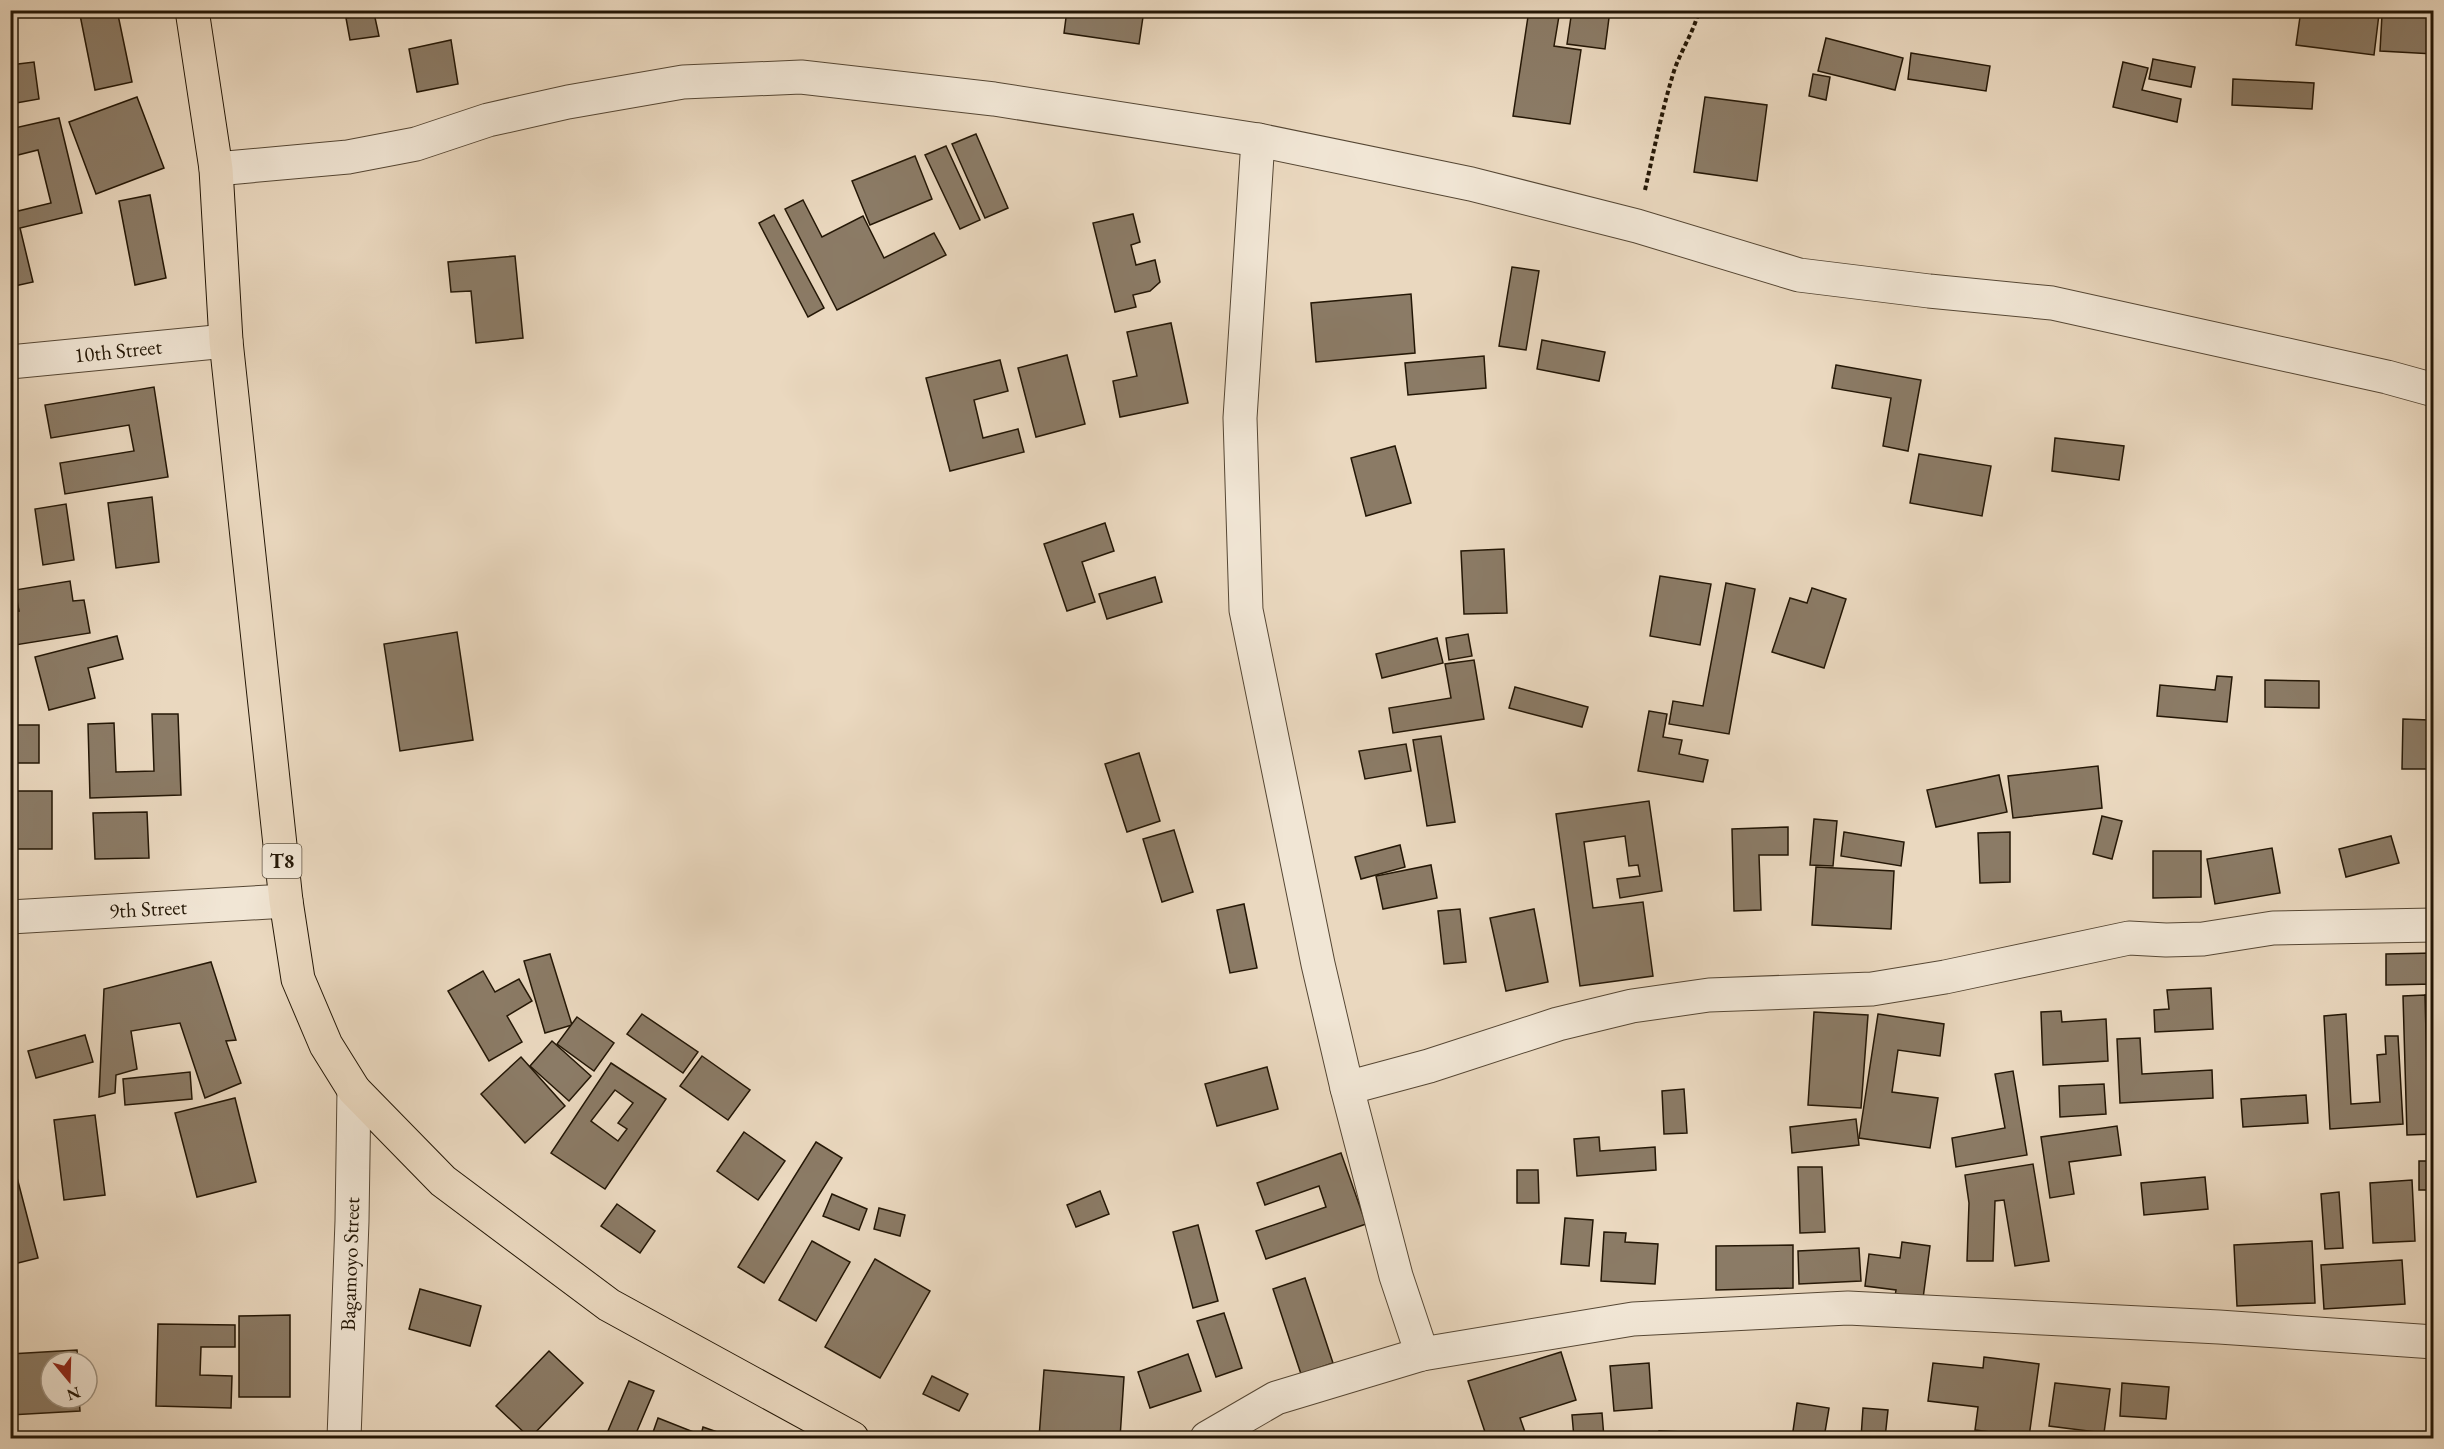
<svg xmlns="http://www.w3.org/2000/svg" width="2444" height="1449" font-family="'EB Garamond',serif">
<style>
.building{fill:#8b7b66;stroke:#241706;stroke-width:1.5;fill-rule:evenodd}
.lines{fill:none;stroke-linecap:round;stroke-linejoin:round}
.minor-casing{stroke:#564734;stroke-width:35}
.highway-casing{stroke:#241706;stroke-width:35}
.path{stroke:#241706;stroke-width:4;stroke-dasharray:4.5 3;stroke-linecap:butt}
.minor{stroke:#f1e6d5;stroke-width:33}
.highway{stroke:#ead8bf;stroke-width:33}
.labels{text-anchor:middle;stroke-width:4.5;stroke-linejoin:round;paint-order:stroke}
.shield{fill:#f1e6d5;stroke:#625544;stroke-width:1.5}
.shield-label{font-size:20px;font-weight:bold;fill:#241706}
.street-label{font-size:21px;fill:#241706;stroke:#f1e6d5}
</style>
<rect width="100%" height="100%" fill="#ead8bf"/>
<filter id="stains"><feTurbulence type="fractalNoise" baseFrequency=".00333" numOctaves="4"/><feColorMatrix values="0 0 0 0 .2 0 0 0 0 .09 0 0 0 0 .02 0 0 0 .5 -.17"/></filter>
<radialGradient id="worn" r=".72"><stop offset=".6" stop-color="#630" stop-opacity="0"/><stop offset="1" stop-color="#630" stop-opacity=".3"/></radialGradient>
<g class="building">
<polygon points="79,10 117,10 132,82 95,90"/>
<polygon points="1067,10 1144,10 1139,44 1064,33"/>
<polygon points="1529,10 1560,10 1554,46 1581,50 1570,124 1513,116"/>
<polygon points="1572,10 1610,10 1605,49 1567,44"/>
<polygon points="2301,10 2349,10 2379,14 2374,55 2296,45"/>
<polygon points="374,13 379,36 350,40 346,18"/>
<polygon points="2382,15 2434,18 2434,54 2380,51"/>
<polygon points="1826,38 1903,58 1895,90 1818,71"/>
<polygon points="451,40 458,84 417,92 409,49"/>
<polygon points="1911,53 1990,66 1986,91 1908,79"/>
<polygon points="2153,59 2195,67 2191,87 2149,79"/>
<polygon points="34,62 39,99 10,104 10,65"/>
<polygon points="2123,62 2148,68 2142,90 2181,99 2177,122 2113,107"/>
<polygon points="1813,74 1830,77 1826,100 1809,96"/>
<polygon points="2233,79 2314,83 2312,109 2232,105"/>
<polygon points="137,97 164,168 96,194 69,122"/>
<polygon points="1705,97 1767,105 1757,181 1694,172"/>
<polygon points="59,118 82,213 20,228 33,282 10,287 10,183 18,211 51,203 38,150 10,157 10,129"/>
<polygon points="976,134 1008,208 985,218 952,144"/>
<polygon points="946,146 980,220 960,229 925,155"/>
<polygon points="915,156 932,199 870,225 852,181"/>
<polygon points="150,195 166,278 135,285 119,201"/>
<polygon points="803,200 822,237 863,216 884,258 934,233 946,255 837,310 785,209"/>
<polygon points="1133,214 1140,242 1131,245 1136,265 1155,260 1160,282 1150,291 1133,295 1136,307 1115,312 1093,223"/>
<polygon points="774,215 824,308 808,317 759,223"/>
<polygon points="515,256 523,338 476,343 471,291 451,292 448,262"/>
<polygon points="1512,267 1539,271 1526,350 1499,346"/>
<polygon points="1411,294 1415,353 1316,362 1311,303"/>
<polygon points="1171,323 1188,403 1120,417 1113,381 1137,376 1127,332"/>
<polygon points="1542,340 1605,352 1599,381 1537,369"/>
<polygon points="1067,355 1085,424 1036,437 1018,368"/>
<polygon points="1484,356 1486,388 1408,395 1405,363"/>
<polygon points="1000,360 1008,391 974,400 983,438 1018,429 1024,452 950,471 926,378"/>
<polygon points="1836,365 1921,380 1908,451 1883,446 1891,398 1832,388"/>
<polygon points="154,387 168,477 65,494 60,463 134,451 129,425 51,438 45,405"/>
<polygon points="2055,438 2124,446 2119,480 2052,471"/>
<polygon points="1395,446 1411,503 1366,516 1351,458"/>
<polygon points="1919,454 1991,466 1982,516 1910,503"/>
<polygon points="152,497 159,562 116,568 108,503"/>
<polygon points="66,504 74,560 43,565 35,509"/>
<polygon points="1105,523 1114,551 1082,562 1095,602 1067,611 1044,544"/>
<polygon points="1504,549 1507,613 1464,614 1461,551"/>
<polygon points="1660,576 1711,584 1700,645 1650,636"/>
<polygon points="1155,577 1162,602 1107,619 1099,594"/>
<polygon points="70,581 73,601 84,600 90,633 15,645 10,612 19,611 15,590"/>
<polygon points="1726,583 1755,589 1729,734 1669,724 1673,701 1703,706"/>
<polygon points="1812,588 1846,599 1824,668 1772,652 1790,598 1807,603"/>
<polygon points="457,632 473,740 400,751 384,644"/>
<polygon points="1468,634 1472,656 1449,660 1446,638"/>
<polygon points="117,636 123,659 88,668 95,698 49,710 35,657"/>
<polygon points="1437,638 1443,663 1382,678 1376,654"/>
<polygon points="1474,660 1484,719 1393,733 1389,708 1451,698 1445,664"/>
<polygon points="2217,676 2232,677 2227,722 2157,716 2160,685 2215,690"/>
<polygon points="2265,680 2319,681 2319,708 2265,707"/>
<polygon points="1515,687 1588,707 1582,727 1509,708"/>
<polygon points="1649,711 1667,714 1663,737 1682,740 1679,754 1708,760 1703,782 1638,771"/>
<polygon points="152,714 178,714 181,795 90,798 88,724 114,723 116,772 154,771"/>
<polygon points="2403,719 2429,720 2427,769 2402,769"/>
<rect x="10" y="725" width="29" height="38"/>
<polygon points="1441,736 1455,822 1427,826 1413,740"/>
<polygon points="1406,744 1411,771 1365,779 1359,751"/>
<polygon points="1139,753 1160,821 1127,832 1105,764"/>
<polygon points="2098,766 2102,808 2013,818 2008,776"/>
<polygon points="1999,775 2007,812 1936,827 1927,790"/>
<rect x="10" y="791" width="42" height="58"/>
<polygon points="1649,801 1662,891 1620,898 1617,879 1640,876 1638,865 1629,866 1625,836 1584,842 1593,908 1643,902 1653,976 1580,986 1556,814"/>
<polygon points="147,812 149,858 95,859 93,813"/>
<polygon points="2102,816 2122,821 2112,859 2093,854"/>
<polygon points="1814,819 1837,821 1833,866 1810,865"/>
<polygon points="1788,827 1788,855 1759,855 1761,910 1734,911 1732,829"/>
<polygon points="1174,830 1193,892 1162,902 1143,839"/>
<polygon points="1844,832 1904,842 1901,866 1841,856"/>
<polygon points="2010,832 2010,882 1980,883 1978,833"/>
<polygon points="2391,836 2399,863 2346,877 2339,849"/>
<polygon points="1400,845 1405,867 1361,879 1355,857"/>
<polygon points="2272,848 2280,893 2215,904 2207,859"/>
<polygon points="2153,851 2201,851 2201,897 2153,898"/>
<polygon points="1431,865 1437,898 1383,909 1376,876"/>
<polygon points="1816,867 1894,871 1891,929 1812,925"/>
<polygon points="1244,904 1257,968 1230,973 1217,910"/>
<polygon points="1460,909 1466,962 1444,964 1438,911"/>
<polygon points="1534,909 1548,982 1506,991 1490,918"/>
<polygon points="2434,953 2434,984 2386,985 2386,954"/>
<polygon points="550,954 572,1025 545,1033 524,961"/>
<polygon points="211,962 236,1040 226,1041 241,1083 205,1098 180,1023 131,1031 137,1069 116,1075 115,1093 99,1097 104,989"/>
<polygon points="483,971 495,992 519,979 532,1001 507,1016 522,1042 489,1061 448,991"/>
<polygon points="2211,988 2213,1029 2155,1032 2154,1010 2169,1009 2167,990"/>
<polygon points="2434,993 2434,1041 2426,1043 2425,995"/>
<polygon points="2425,995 2428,1109 2434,1109 2434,1134 2407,1135 2403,996"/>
<polygon points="2061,1011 2062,1022 2106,1019 2108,1061 2043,1065 2041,1012"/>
<polygon points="1814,1012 1868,1015 1861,1108 1808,1105"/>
<polygon points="642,1014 698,1052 683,1073 627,1034"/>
<polygon points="1878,1014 1944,1024 1940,1056 1898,1050 1892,1092 1938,1098 1930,1148 1859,1138"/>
<polygon points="2346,1014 2351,1104 2380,1102 2377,1055 2386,1054 2385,1036 2398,1036 2403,1124 2330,1129 2324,1016"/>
<polygon points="577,1017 614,1043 594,1071 557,1044"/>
<polygon points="85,1035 93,1062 36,1078 28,1051"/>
<polygon points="2140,1038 2142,1074 2212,1070 2213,1098 2120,1103 2117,1039"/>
<polygon points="552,1041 591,1076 569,1101 530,1066"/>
<polygon points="702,1056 750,1090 728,1120 680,1086"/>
<polygon points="521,1057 565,1106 525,1143 481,1094"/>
<path d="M611,1063L666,1099L605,1189L551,1153ZM615,1090L633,1103L618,1123L627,1129L618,1141L591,1121Z"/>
<polygon points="1267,1067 1278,1109 1217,1126 1205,1084"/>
<polygon points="2013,1071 2027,1155 1956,1167 1952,1138 2005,1128 1995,1074"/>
<polygon points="190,1072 192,1099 125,1105 123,1079"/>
<polygon points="2104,1084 2106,1114 2060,1117 2059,1086"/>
<polygon points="1684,1089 1687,1133 1664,1134 1662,1091"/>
<polygon points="2306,1095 2308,1123 2243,1127 2241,1099"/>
<polygon points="235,1098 256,1182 197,1197 175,1113"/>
<polygon points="95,1115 105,1195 64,1200 54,1120"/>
<polygon points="1856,1119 1859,1145 1792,1153 1790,1127"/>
<polygon points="2117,1126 2121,1155 2069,1162 2074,1194 2050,1198 2041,1137"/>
<polygon points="744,1132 785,1161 758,1200 717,1171"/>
<polygon points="1599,1137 1600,1151 1655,1147 1656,1170 1577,1176 1574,1139"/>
<polygon points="816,1142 842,1158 764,1283 738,1267"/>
<polygon points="1341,1153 1366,1224 1266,1259 1256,1231 1326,1207 1319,1186 1265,1205 1257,1183"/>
<rect x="2419" y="1161" width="15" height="29"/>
<polygon points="2033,1164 2049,1261 2015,1266 2004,1200 1995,1201 1993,1261 1967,1261 1969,1203 1965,1175"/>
<polygon points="14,1166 38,1258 10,1265 10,1167"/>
<polygon points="1798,1167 1822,1167 1825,1232 1800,1233"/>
<polygon points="1517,1170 1538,1170 1539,1203 1517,1203"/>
<polygon points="2205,1177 2208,1209 2144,1215 2141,1183"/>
<polygon points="2412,1180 2415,1241 2373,1243 2370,1183"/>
<polygon points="1100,1191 1109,1214 1076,1227 1067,1205"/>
<polygon points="2339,1192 2343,1248 2325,1249 2321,1194"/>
<polygon points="832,1194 867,1209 859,1230 823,1216"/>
<polygon points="617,1204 655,1231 640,1253 601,1226"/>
<polygon points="879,1208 905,1215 900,1236 874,1229"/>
<polygon points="1565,1218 1593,1220 1589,1266 1561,1264"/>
<polygon points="1198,1225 1218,1301 1193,1308 1173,1232"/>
<polygon points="1604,1232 1626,1233 1625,1242 1658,1244 1655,1284 1601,1281"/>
<polygon points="812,1241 850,1262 816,1321 779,1300"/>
<polygon points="2312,1241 2315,1303 2237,1306 2234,1245"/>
<polygon points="1902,1242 1930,1246 1922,1306 1894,1302 1896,1290 1865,1286 1869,1254 1900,1258"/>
<polygon points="1793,1245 1793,1288 1716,1290 1716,1246"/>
<polygon points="1859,1248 1861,1281 1799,1284 1798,1251"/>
<polygon points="875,1259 930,1291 880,1378 825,1347"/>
<polygon points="2402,1260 2405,1304 2324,1309 2321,1265"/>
<polygon points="1305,1278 1333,1363 1301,1374 1273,1289"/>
<polygon points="420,1289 481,1306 470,1346 409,1329"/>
<polygon points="1224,1313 1242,1368 1216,1377 1197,1321"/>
<polygon points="290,1315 290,1397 239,1397 239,1316"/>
<polygon points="158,1324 235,1325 235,1347 201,1347 200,1375 232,1376 231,1408 156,1406"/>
<polygon points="77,1350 78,1362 51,1362 51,1398 79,1398 80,1411 10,1415 10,1354"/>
<polygon points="549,1351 583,1383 530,1438 496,1406"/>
<polygon points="1561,1352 1576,1400 1520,1418 1527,1438 1487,1438 1468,1381"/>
<polygon points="1188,1354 1201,1391 1150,1408 1138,1372"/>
<polygon points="1984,1357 2039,1364 2029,1437 1975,1430 1978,1407 1928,1401 1933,1363 1983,1368"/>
<polygon points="1649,1363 1652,1408 1614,1411 1610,1366"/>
<polygon points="1044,1370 1124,1377 1120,1438 1039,1438"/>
<polygon points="932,1376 968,1394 959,1411 923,1394"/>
<polygon points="629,1381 654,1391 634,1438 605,1438"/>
<polygon points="2055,1383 2110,1389 2104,1433 2049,1426"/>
<polygon points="2122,1383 2169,1387 2166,1419 2120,1416"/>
<polygon points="1797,1403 1829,1408 1824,1438 1792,1438"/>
<polygon points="1863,1408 1888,1410 1885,1438 1861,1438"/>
<polygon points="1602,1413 1604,1438 1574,1438 1572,1415"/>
<polygon points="658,1418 701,1435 703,1427 723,1434 721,1438 651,1438"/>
<polygon points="1659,1431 1683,1432 1682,1438 1658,1438"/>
<polygon points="2365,1432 2417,1435 2416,1438 2364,1438"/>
</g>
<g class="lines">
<defs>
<g id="minor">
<polyline points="1258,140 1240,418 1246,610 1318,964 1347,1088 1396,1276 1422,1354"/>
<polyline points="216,169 348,157 416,144 488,120 568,102 683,82 801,77 994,99 1258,140 1471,184 1637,226 1799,275 1929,291 2052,303 2387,377 2434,390"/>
<polyline points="10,362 226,341"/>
<polyline points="10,917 286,901"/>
<polyline points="1347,1088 1429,1066 1558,1024 1632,1006 1709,995 1872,989 1945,977 2129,938 2166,940 2203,939 2273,928 2434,925"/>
<polyline points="344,1438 352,1221 354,1090"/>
<polyline points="1207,1438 1276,1398 1422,1354 1633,1319 1848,1308 2219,1327 2434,1342"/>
</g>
<polyline id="highway" points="192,10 216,169 226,341 286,901 298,979 326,1045 354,1090 443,1181 609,1305 852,1438"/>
</defs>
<use href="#minor" class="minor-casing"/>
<use href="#highway" class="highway-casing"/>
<path class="path" d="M1645,190C1654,150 1662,110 1674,71C1681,50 1694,32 1699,10"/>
<use href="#minor" class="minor"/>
<use href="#highway" class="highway"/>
</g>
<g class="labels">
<rect class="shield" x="262.5" y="844" width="39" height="34" rx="4.5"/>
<g class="shield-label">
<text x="282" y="868">T8</text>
</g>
<g class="street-label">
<text transform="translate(118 351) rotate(-6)" y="7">10th Street</text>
<text transform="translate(148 909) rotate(-3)" y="7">9th Street</text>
<text transform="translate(350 1264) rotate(-88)" y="7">Bagamoyo Street</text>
</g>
</g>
<rect width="2444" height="1449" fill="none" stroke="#ead8bf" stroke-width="36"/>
<rect x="12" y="12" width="2420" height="1425" fill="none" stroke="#241706" stroke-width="3"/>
<rect x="18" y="18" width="2408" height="1413" fill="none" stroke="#241706" stroke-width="1.5"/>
<g transform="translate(69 1380) rotate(161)"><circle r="28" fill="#f1e6d5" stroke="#9f9382" stroke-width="1.5"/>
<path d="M0-4.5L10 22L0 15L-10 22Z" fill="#8f2418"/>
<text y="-9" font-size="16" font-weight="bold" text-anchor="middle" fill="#241706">N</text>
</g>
<rect width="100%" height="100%" filter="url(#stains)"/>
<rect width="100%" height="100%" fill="url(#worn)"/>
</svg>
